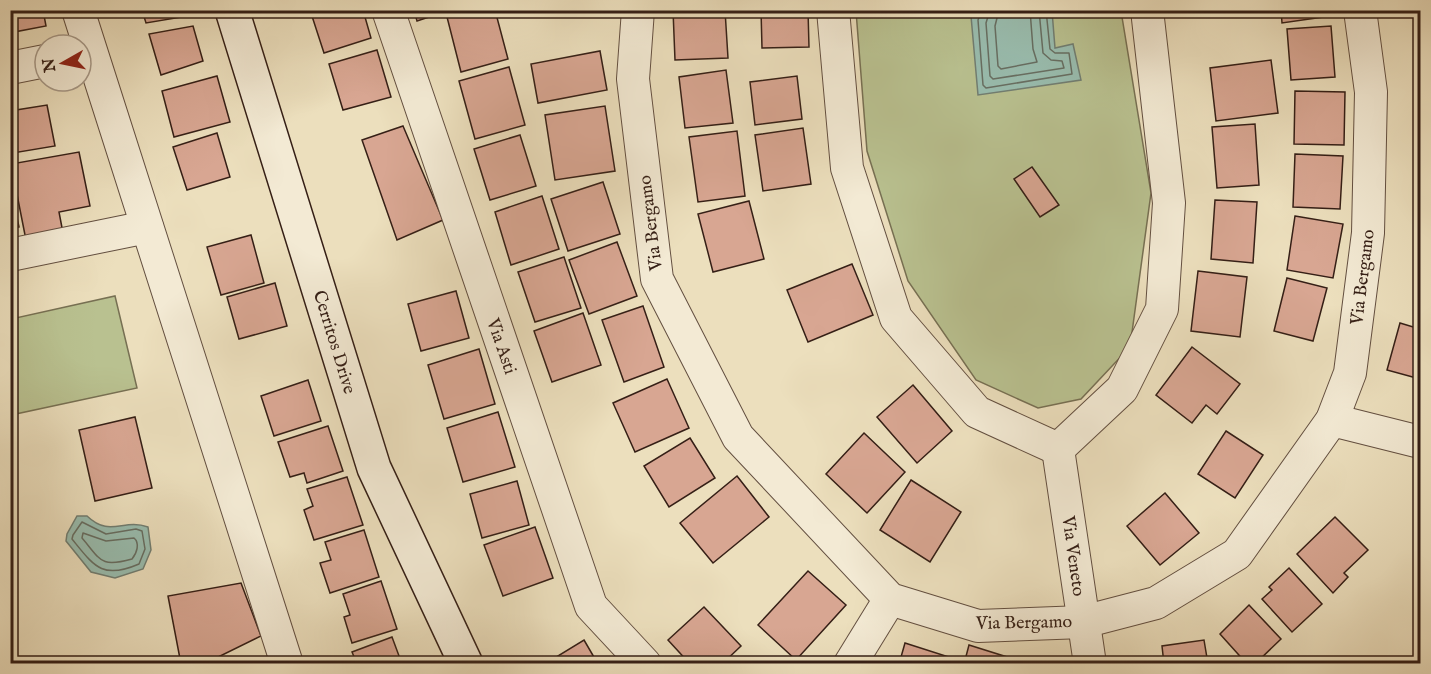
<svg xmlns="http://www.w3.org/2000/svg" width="1431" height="674" font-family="'IM FELL English',serif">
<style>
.green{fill:#b9c190;stroke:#777053;stroke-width:1.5}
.water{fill:#99bdaf;stroke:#717e72;stroke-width:1.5}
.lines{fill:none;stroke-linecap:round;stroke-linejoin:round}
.shore{stroke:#676e62;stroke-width:1.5}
.building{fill:#d8a692;stroke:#351f16;stroke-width:1.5}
.street-casing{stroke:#634f40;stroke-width:34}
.secondary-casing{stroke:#351f16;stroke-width:36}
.street{stroke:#f3ead4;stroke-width:32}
.secondary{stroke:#f3ead4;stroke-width:33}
.labels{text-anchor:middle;stroke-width:5;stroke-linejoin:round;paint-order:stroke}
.street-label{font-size:18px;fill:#351f16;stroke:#f3ead4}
</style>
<rect width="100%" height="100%" fill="#ecdfbd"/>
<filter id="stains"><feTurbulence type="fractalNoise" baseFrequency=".00333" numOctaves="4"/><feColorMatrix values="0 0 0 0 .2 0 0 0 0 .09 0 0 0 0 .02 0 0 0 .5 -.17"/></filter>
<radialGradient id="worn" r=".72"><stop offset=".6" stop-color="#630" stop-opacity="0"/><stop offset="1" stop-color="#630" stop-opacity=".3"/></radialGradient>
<g class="green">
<polygon points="856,11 1121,11 1151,193 1130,347 1081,399 1038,408 976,380 908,281 867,151"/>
<polygon points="115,296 137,388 11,415 11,319"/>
</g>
<g class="water">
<polygon points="980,10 1052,11 1055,48 1073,44 1081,80 978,95 971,16"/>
<path d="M77,516H87C110,538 123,518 148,527L151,550L143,569L115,578L91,572L66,541L67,534Z"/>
</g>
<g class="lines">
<g class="shore">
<polyline points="982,10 978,20 983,85 986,88 1072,74 1069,53 1055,53 1050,49 1046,10"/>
<polyline points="990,10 986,23 990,76 993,79 1064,68 1062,61 1051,60 1043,53 1039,10"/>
<polyline points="999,10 995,26 998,66 1001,69 1037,62 1033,49 1030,10"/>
<path d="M82,522L106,534L136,529L142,531L145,549L139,564C102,580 94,566 72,539L73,535Z"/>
<path d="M83,533L106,541L134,538C140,543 137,553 132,559C100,568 101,560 82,538Z"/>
</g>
</g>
<g class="building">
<polygon points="10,10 43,10 46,26 14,32"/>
<polygon points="142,10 187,10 188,16 146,23"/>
<polygon points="310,10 363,10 371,38 324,53"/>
<polygon points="414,10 450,10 417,21"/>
<polygon points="470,10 495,10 508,59 461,72 447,17"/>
<polygon points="673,10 725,10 728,58 675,60"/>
<polygon points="761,10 808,10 809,47 762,48"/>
<polygon points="1281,10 1329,10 1330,16 1282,23"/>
<polygon points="193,26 203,61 161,75 149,34"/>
<polygon points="1331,26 1335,77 1291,80 1287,29"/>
<polygon points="377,50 391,97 343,110 329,64"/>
<polygon points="600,51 607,90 538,103 531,64"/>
<polygon points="1271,60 1278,113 1216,121 1210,68"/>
<polygon points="509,67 525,125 475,139 459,81"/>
<polygon points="726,70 733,123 685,128 679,77"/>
<polygon points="217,76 230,122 174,137 162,91"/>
<polygon points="797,76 802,119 755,125 750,82"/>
<polygon points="1295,91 1345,92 1344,145 1294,144"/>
<polygon points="47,105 55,146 13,153 10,138 10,111"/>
<polygon points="605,106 615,171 555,180 545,115"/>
<polygon points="1255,124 1259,185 1217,188 1212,127"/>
<polygon points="403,126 443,220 397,240 362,140"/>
<polygon points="803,128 811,184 763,191 755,135"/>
<polygon points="737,131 745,196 698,202 689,137"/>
<polygon points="217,133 230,177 187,190 173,147"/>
<polygon points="520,135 536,186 490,200 474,149"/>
<polygon points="79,152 90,206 59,212 63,233 26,240 11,164"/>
<polygon points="1295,154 1343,156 1340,209 1293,207"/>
<polygon points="1032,167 1059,205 1040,217 1014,179"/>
<polygon points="603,182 620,234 568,251 551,199"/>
<polygon points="10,186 19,227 10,229"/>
<polygon points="542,196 559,249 511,265 495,212"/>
<polygon points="1215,200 1257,202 1253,263 1211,259"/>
<polygon points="749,201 764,259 713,272 698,214"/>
<polygon points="1295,216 1343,224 1333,278 1287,270"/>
<polygon points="251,235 264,283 221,295 207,247"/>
<polygon points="617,242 637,296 589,314 569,260"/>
<polygon points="564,257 581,308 535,322 518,272"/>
<polygon points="852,264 873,315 808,342 787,290"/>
<polygon points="1198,271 1247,277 1240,337 1191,331"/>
<polygon points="1287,278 1327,288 1313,341 1274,331"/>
<polygon points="275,283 287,326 239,339 227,297"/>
<polygon points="456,291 469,338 421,351 408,304"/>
<polygon points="643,306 664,367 624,382 602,320"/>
<polygon points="583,313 601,365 552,382 534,331"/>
<polygon points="1400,323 1420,329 1420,379 1387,370"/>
<polygon points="1192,347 1240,384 1217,414 1206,405 1192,423 1156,395"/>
<polygon points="479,349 495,404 444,419 428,365"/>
<polygon points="667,379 689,428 635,452 613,403"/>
<polygon points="308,380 321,421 274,436 261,396"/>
<polygon points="913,385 952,431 917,463 877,417"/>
<polygon points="498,412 515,467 463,482 447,428"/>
<polygon points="135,417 152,488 95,501 79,430"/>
<polygon points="328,426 343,471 307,483 304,473 290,477 278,442"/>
<polygon points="1226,431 1263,455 1235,498 1198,474"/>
<polygon points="864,433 905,472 867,513 826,474"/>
<polygon points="690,438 715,478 669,507 644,466"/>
<polygon points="737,476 769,517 713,563 680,523"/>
<polygon points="347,477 363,525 314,540 304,510 313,506 307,489"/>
<polygon points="911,480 961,512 930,562 880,530"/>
<polygon points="517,481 529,525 482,538 470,494"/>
<polygon points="1165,493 1199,533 1160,565 1127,526"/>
<polygon points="1335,517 1368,550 1344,573 1348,577 1333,593 1297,554"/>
<polygon points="535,527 553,578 503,596 484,545"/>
<polygon points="364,530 379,577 330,593 320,563 331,560 325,542"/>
<polygon points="1289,568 1322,604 1292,632 1262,599 1272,590 1269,587"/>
<polygon points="808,571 846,605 796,660 758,625"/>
<polygon points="381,581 397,629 352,643 344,617 350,615 343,594"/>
<polygon points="241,583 261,636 204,664 181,664 168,596"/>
<polygon points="1249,605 1281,639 1255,664 1247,664 1220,634"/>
<polygon points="704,607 741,646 722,664 690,664 668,640"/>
<polygon points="392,637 402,664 357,664 352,652"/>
<polygon points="584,640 598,664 549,664 548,662"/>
<polygon points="1204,640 1208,664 1164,664 1162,646"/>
<polygon points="905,643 955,659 954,664 899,664"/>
<polygon points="969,645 1020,661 1019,664 964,664"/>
</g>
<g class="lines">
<defs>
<g id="street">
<polyline points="78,10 287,664"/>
<polyline points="388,10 591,606 645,664"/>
<polyline points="638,10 633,79 657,279 738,437 890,599 978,626 1083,622 1156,603 1237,554 1332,420 1350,373 1368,233 1371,92 1360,10"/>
<polyline points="833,10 847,168 896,318 977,412 1058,449 1122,389 1162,309 1169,203 1147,10"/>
<polyline points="10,68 45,61"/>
<polyline points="10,255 147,227"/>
<polyline points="1332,420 1420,442"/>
<polyline points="1058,449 1090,664"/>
<polyline points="850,664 890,599"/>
</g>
<polyline id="secondary" points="232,10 374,468 466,664"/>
</defs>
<use href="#street" class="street-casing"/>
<use href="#secondary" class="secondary-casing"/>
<use href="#street" class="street"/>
<use href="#secondary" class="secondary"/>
</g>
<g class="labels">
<g class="street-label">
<text transform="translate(650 223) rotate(-97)" y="6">Via Bergamo</text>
<text transform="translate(1362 277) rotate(-83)" y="6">Via Bergamo</text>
<text transform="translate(335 342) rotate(73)" y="6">Cerritos Drive</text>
<text transform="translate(502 346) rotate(71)" y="6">Via Asti</text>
<text transform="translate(1074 556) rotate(82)" y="6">Via Veneto</text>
<text transform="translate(1024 622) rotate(-1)" y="6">Via Bergamo</text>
</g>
</g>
<rect width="1431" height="674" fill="none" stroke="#ecdfbd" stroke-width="36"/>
<rect x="12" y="12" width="1407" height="650" fill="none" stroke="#351f16" stroke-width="3"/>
<rect x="18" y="18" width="1395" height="638" fill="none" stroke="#351f16" stroke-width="1.5"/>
<g transform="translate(63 63) rotate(261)"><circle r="28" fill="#f3ead4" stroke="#a79988" stroke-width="1.5"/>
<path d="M0-4.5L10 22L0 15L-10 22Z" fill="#8f2418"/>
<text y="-9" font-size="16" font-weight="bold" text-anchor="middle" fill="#351f16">N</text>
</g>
<rect width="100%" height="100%" filter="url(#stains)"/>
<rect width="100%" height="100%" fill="url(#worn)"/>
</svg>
